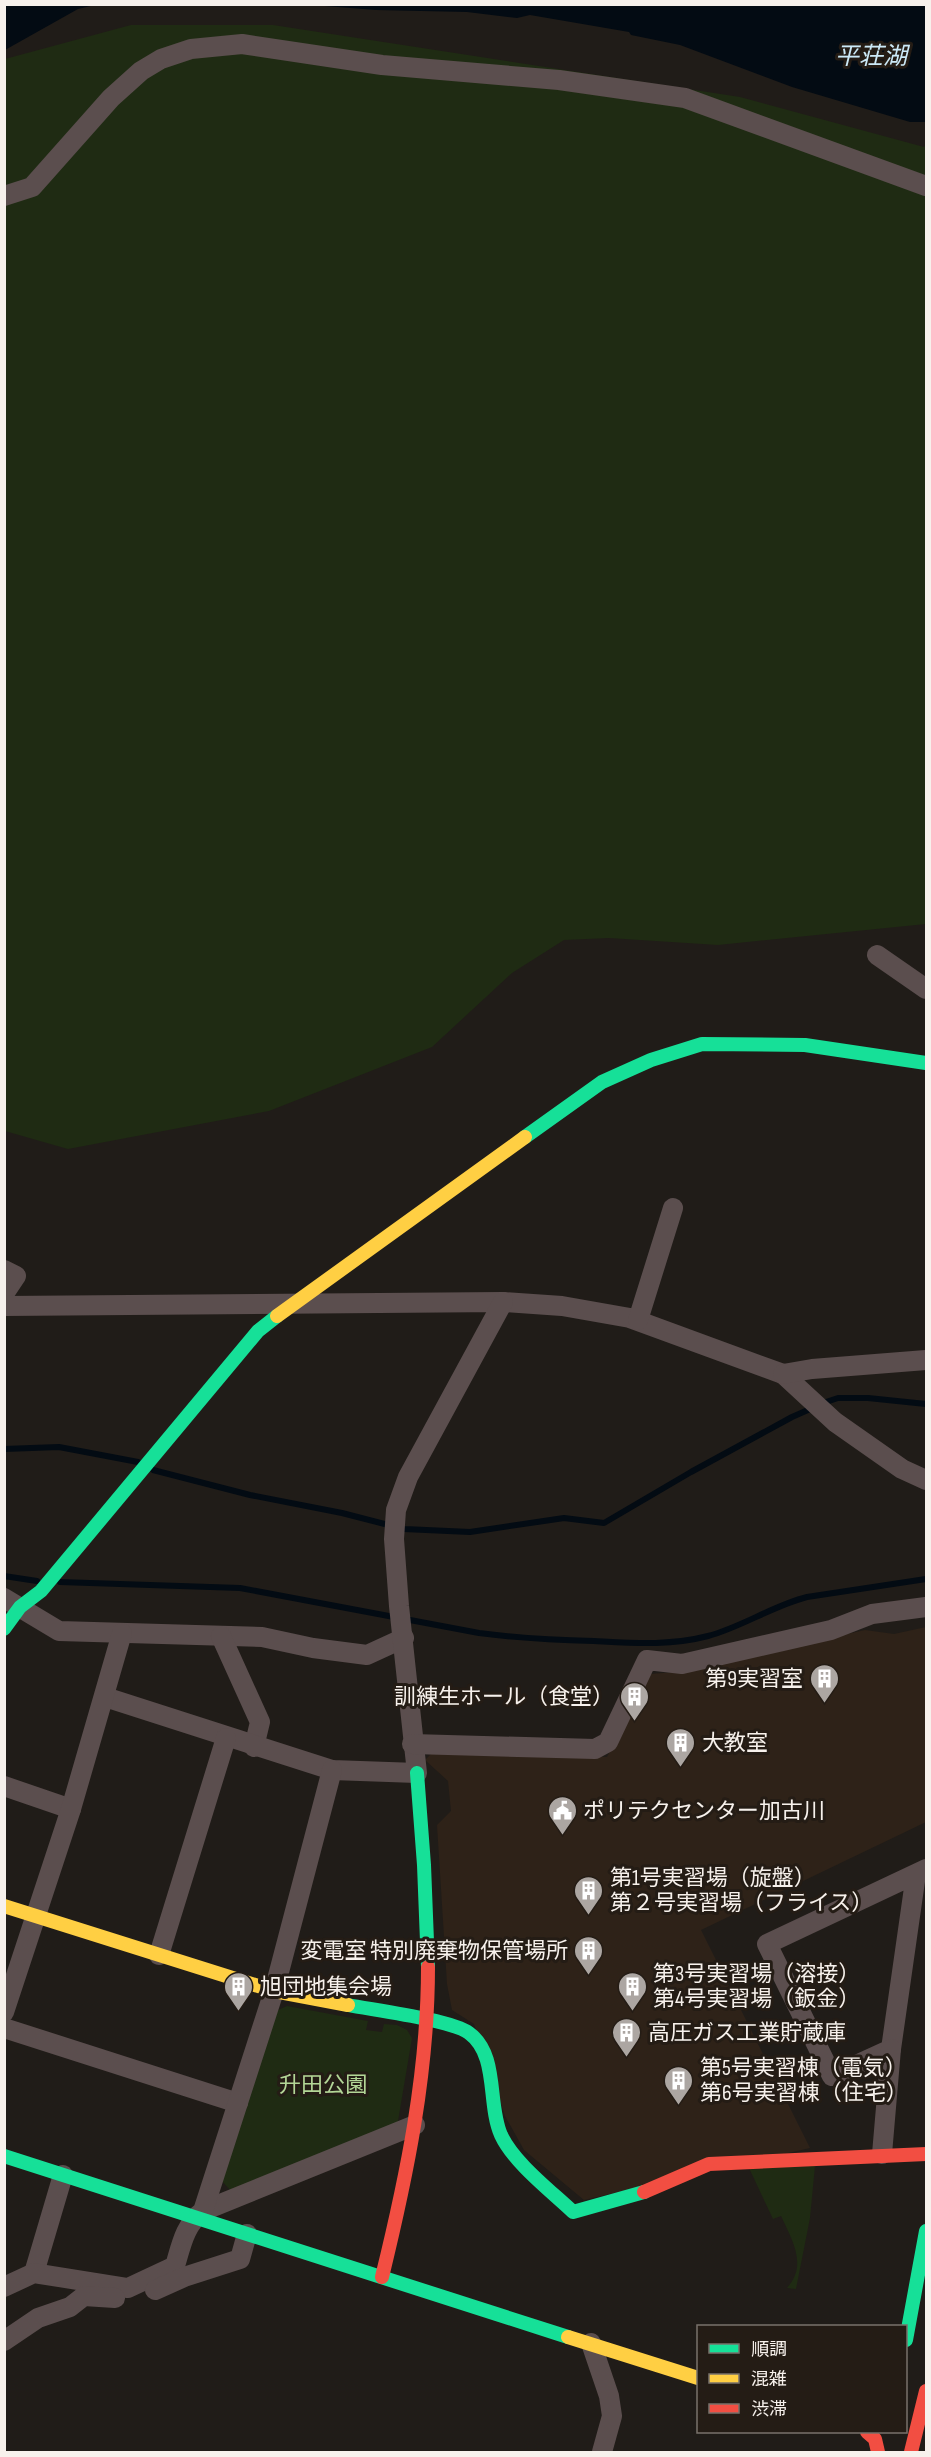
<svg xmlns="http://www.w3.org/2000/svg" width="931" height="2457" font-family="'Sofia Sans Condensed','Noto Sans JP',sans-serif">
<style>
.built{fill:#2e2218}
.green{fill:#1f2b13}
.water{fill:#030b13}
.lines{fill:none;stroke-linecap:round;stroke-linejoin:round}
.stream{stroke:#030b13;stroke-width:6}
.street{stroke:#5b4e4e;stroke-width:20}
.fast{stroke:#16e098;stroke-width:14}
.slow{stroke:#ffcf43;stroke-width:14}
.jam{stroke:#f24e42;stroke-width:14}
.labels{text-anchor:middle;stroke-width:6;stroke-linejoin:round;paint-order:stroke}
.poi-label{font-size:22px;fill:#f7f1ec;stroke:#241c15;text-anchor:start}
.park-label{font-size:22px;fill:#b3d697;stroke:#241c15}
.water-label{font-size:24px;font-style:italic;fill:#cce9f7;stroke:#241c15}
</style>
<rect width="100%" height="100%" fill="#201c18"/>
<polygon class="built" points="926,1627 926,1822 701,1930 810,2148 584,2200 524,2150 505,2116 474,2024 452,2010 447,1984 437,1825 451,1811 448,1781 425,1760 436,1749 607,1757 650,1674 676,1672 865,1630 894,1634"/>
<g class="green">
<polygon points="131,25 273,25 740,97 924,147 926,144 926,924 718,945 609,938 564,940 512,973 432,1047 269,1111 68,1149 5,1131 5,59"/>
<polygon points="287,2006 368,2021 366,2030 382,2032 384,2024 397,2025 407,2030 412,2038 397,2127 230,2190 222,2181 276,2011"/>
<path d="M815,2166L810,2218L796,2289L787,2288C808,2265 792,2240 781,2216L773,2219L749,2168Z"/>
</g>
<g class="water">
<polygon points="5,4 95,4 95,5 78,9 5,50"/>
<polygon points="312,5 926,5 926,122 910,122 792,87 680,45 631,35 629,32 530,15 517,18 467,12 376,10"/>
</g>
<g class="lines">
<g class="stream">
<polyline points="4,1449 59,1447 138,1462"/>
<polyline points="153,1470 250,1495 342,1513 404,1529 470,1532 564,1518 604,1523 691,1472 792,1417 826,1402 838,1398 868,1398 926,1404"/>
<polyline points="4,1576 37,1581"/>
<path d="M60,1582L240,1588L479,1633C517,1638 555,1640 594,1641C633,1643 670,1646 708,1636C742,1627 772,1606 807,1597L926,1579"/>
</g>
<g class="street">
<polyline points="4,196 32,187 111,98 141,71 161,59 191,49 242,44 382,65 559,80 685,98 926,186"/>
<polyline points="877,955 926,989"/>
<polyline points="4,1270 16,1276 4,1294"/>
<polyline points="4,1306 503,1302 562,1306 630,1318 783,1374 835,1422 902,1469 926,1480"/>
<polyline points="638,1320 673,1208"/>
<polyline points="783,1374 812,1369 926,1360"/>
<polyline points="4,1598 59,1631 262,1637 313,1648 367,1655 404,1638"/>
<polyline points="221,1636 260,1722 254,1747"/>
<polyline points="105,1697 332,1770 417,1773 399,1606 394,1539 396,1510 408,1477 503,1302"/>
<polyline points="412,1744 595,1749 608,1742 647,1660 682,1664 831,1630 872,1614 926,1607"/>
<polyline points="4,1786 71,1809"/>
<polyline points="916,1874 891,2049 832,2076 767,1944 926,1869"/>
<polyline points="159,1955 226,1738"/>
<polyline points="4,2012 71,1809 122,1633"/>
<polyline points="4,2028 238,2103"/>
<polyline points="882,2154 891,2049"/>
<polyline points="203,2211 415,2125"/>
<polyline points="34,2273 63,2175"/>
<path d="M4,2287L34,2273L128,2288L175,2266C181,2246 185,2224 203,2211L274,1991L332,1770"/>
<polyline points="155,2290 184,2277 240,2259 247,2234"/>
<polyline points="4,2341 38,2318 70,2307 84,2296 115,2298"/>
<polyline points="591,2343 609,2396 612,2416 602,2452"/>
</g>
<g class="fast">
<polyline points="525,1137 602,1082 651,1060 702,1044 805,1045 926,1063"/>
<polyline points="4,1629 20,1607 41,1591 258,1331 277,1316"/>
<polyline points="417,1773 424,1865 428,1967"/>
<path d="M348,2005C373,2010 452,2020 469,2033C499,2055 487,2103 501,2135C514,2163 551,2191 573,2212L644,2192"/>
<polyline points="4,2156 568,2337"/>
<polyline points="906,2340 926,2231"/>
</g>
<g class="slow">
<polyline points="277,1316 525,1137"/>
<polyline points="4,1906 274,1991 348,2005"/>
<polyline points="568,2337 698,2378"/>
</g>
<g class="jam">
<polyline points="644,2192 709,2164 926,2154"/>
<path d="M382,2277C407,2175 428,2073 428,1967"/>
<polyline points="867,2432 875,2439 878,2452"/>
<polyline points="911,2452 926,2391"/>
</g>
</g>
<defs>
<symbol id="building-pin" viewBox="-11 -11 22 30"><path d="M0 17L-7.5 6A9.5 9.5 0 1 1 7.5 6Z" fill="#aca6a2" stroke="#241c15"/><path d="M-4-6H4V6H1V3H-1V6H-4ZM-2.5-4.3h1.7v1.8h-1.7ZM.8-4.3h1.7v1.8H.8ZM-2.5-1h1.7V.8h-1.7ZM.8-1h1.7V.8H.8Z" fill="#fff"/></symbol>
<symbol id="civic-pin" viewBox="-11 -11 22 30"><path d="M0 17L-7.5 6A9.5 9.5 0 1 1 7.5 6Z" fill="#aca6a2" stroke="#241c15"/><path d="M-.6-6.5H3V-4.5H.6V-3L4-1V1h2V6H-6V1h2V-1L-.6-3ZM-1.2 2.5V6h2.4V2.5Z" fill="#fff"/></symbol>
</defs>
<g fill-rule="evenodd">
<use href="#building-pin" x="808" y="1662" width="33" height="45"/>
<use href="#building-pin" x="618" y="1680" width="33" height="45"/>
<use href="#building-pin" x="664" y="1726" width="33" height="45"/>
<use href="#civic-pin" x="546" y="1794" width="33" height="45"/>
<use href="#building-pin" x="572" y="1874" width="33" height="45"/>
<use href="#building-pin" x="572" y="1934" width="33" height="45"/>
<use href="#building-pin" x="222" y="1970" width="33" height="45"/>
<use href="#building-pin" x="616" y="1970" width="33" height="45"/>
<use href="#building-pin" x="610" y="2016" width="33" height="45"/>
<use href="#building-pin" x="662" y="2064" width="33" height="45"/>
</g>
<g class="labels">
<g class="poi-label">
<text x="803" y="1686" text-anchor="end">第9実習室</text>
<text x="614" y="1704" text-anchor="end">訓練生ホール（食堂）</text>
<text x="702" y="1750">大教室</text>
<text x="583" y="1818">ポリテクセンター加古川</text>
<text x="610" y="1885">第1号実習場（旋盤）<tspan x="610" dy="25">第２号実習場（フライス）</tspan></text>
<text x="568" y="1958" text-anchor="end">変電室 特別廃棄物保管場所</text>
<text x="653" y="1981">第3号実習場（溶接）<tspan x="653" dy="25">第4号実習場（鈑金）</tspan></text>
<text x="260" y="1994">旭団地集会場</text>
<text x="648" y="2040">高圧ガス工業貯蔵庫</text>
<text x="700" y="2075">第5号実習棟（電気）<tspan x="700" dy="25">第6号実習棟（住宅）</tspan></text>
</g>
<g class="park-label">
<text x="323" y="2092">升田公園</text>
</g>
<g class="water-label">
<text x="871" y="64">平荘湖</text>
</g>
</g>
<rect width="931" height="2457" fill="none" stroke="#f7f1ec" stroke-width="12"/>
<rect x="697" y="2325" width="210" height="108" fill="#241c15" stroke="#78716b" stroke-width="1.5"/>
<rect x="709" y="2344" width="30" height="9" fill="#16e098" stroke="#78716b" stroke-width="1.5"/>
<text x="751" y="2355" font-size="18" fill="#f7f1ec">順調</text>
<rect x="709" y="2374" width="30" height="9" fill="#ffcf43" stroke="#78716b" stroke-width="1.5"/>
<text x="751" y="2385" font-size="18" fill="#f7f1ec">混雑</text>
<rect x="709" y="2404" width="30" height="9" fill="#f24e42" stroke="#78716b" stroke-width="1.5"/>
<text x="751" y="2415" font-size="18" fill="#f7f1ec">渋滞</text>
</svg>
